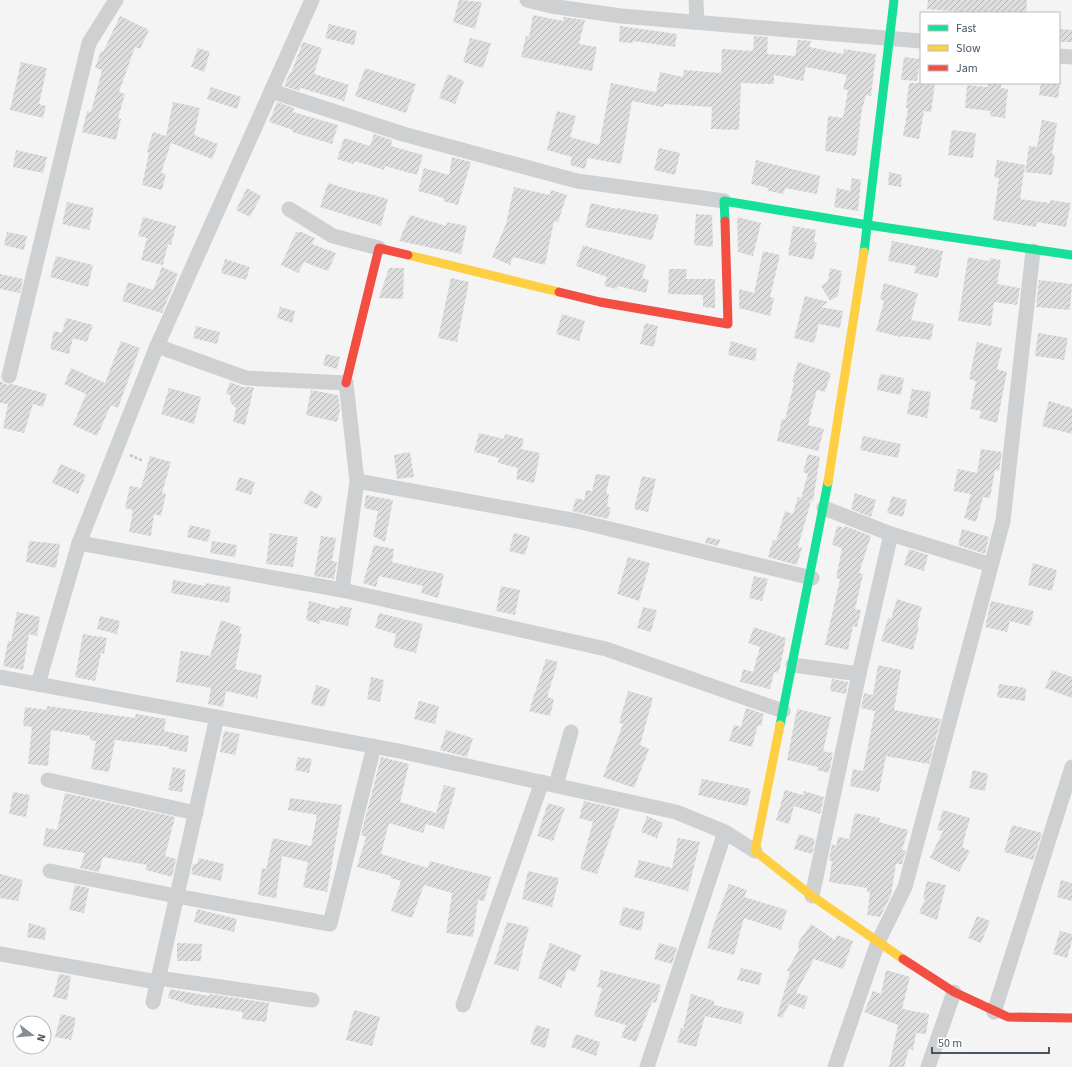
<svg xmlns="http://www.w3.org/2000/svg" width="1072" height="1067" font-family="'Source Sans 3',sans-serif">
<style>
.building{fill:url(#building-hatch)}
.lines{fill:none;stroke-linecap:round;stroke-linejoin:round}
.path{stroke:#bcc7c4;stroke-width:2.5;stroke-dasharray:3 2;stroke-linecap:butt}
.street{stroke:#ced0d2;stroke-width:15}
.fast{stroke:#16e098;stroke-width:9}
.slow{stroke:#ffcf43;stroke-width:9}
.jam{stroke:#f24e42;stroke-width:9}
</style>
<defs>
<pattern id="building-hatch" width="6" height="6" patternUnits="userSpaceOnUse"><rect width="6" height="6" fill="#ddddde"/><path d="M-1 1l2-2M0 6l6-6M5 7l2-2" fill="none" stroke="#b5b6b7"/></pattern>
</defs>
<rect width="100%" height="100%" fill="#f4f4f4"/>
<g class="building">
<polygon points="459,0 482,2 475,29 453,22"/>
<polygon points="928,0 1027,0 1026,13 972,13 927,9"/>
<polygon points="533,15 563,21 564,17 585,20 579,44 597,47 592,71 521,57 526,36 529,37"/>
<polygon points="120,16 149,30 140,49 135,47 119,92 125,94 118,118 121,119 116,140 82,132 87,111 91,112 102,70 95,68 101,51 103,52"/>
<polygon points="329,24 357,31 354,45 325,38"/>
<polygon points="620,26 677,34 675,47 633,41 633,43 619,42"/>
<polygon points="1059,29 1072,30 1072,42 1059,42"/>
<polygon points="754,36 768,37 767,54 795,56 798,40 811,41 809,47 843,54 844,49 876,54 871,96 866,95 862,109 856,156 825,151 828,116 843,118 848,90 843,89 847,75 806,67 803,81 774,75 774,84 741,83 739,130 711,129 712,107 664,104 663,107 632,101 621,164 588,158 585,169 570,165 572,157 547,150 557,111 576,116 570,137 599,145 611,83 656,92 660,72 683,77 684,70 721,73 722,49 753,51"/>
<polygon points="470,38 491,43 483,68 463,62"/>
<polygon points="303,42 322,48 314,74 349,85 344,101 301,88 299,91 284,86 290,72 291,73"/>
<polygon points="198,48 210,52 204,72 191,67"/>
<polygon points="904,57 920,59 917,81 901,80"/>
<polygon points="21,62 47,68 39,104 46,106 43,118 10,110"/>
<polygon points="365,68 416,84 406,113 355,96"/>
<polygon points="448,74 464,81 455,104 439,98"/>
<polygon points="909,83 935,83 931,112 924,111 919,139 903,136 908,109 906,108"/>
<polygon points="988,83 1001,83 1001,88 1008,89 1005,118 990,116 991,111 965,108 967,85 988,87"/>
<polygon points="1041,83 1060,83 1058,98 1039,95"/>
<polygon points="211,87 241,97 237,109 207,99"/>
<polygon points="173,102 200,108 194,135 218,144 212,159 171,143 161,173 166,174 162,190 142,185 149,153 147,152 153,132 166,136"/>
<polygon points="277,102 294,108 293,112 338,125 332,144 292,132 293,130 269,122"/>
<polygon points="1042,120 1057,123 1052,154 1055,155 1052,175 1025,172 1029,146 1037,147"/>
<polygon points="952,130 976,133 973,158 948,155"/>
<polygon points="374,134 392,140 391,146 423,155 417,175 385,166 384,170 355,161 353,164 337,159 344,138 370,146"/>
<polygon points="659,148 680,153 675,175 654,170"/>
<polygon points="16,150 47,157 43,173 13,167"/>
<polygon points="452,157 471,162 458,205 443,201 444,198 418,191 424,168 449,175"/>
<polygon points="756,160 820,176 817,194 785,188 784,194 768,191 768,188 751,184"/>
<polygon points="997,160 1025,165 1020,199 1050,203 1050,200 1071,203 1066,227 1037,222 1036,227 993,220 999,178 994,177"/>
<polygon points="889,172 902,175 901,187 888,185"/>
<polygon points="852,178 861,180 858,211 834,207 837,188 850,191"/>
<polygon points="328,183 362,193 362,192 388,199 381,226 320,207"/>
<polygon points="514,187 550,195 551,190 567,195 558,222 554,221 545,265 513,257 510,265 492,257 506,224"/>
<polygon points="247,188 261,196 250,217 236,210"/>
<polygon points="67,202 94,208 89,230 62,224"/>
<polygon points="591,203 617,209 617,208 659,215 652,240 585,227"/>
<polygon points="696,214 712,215 713,247 694,245"/>
<polygon points="410,215 446,226 447,222 467,226 461,254 399,241"/>
<polygon points="143,217 176,226 171,245 168,244 163,265 141,260 147,238 138,236"/>
<polygon points="737,217 761,223 753,256 738,252"/>
<polygon points="793,226 816,230 814,242 817,242 813,260 788,255"/>
<polygon points="7,232 27,236 24,250 4,245"/>
<polygon points="296,232 301,232 315,238 312,244 336,253 328,271 304,262 298,273 281,265"/>
<polygon points="892,241 943,251 938,278 914,273 916,266 888,261"/>
<polygon points="583,245 646,265 642,278 649,280 646,293 618,286 617,289 604,286 607,277 576,266"/>
<polygon points="763,251 780,255 770,297 774,298 770,316 739,308 739,289 754,293"/>
<polygon points="56,256 93,265 88,287 50,277"/>
<polygon points="968,257 989,261 990,258 1001,260 997,284 1020,288 1017,305 994,302 991,326 958,321"/>
<polygon points="225,259 250,267 246,280 221,273"/>
<polygon points="162,267 178,274 162,313 122,301 128,282 153,290"/>
<polygon points="389,268 404,268 403,299 379,298"/>
<polygon points="830,268 842,271 838,296 830,301 821,286 828,281"/>
<polygon points="669,269 687,269 686,279 715,279 715,308 703,307 703,295 668,294"/>
<polygon points="0,274 23,279 20,293 0,289"/>
<polygon points="451,278 469,282 457,342 438,338"/>
<polygon points="1039,280 1072,284 1070,310 1036,307"/>
<polygon points="884,283 918,293 911,320 934,324 931,340 900,336 900,337 876,331 884,301 880,299"/>
<polygon points="805,296 828,302 821,307 843,311 840,328 819,324 814,343 794,338"/>
<polygon points="280,307 295,311 292,323 277,318"/>
<polygon points="562,314 585,321 579,341 556,334"/>
<polygon points="66,318 93,325 87,342 73,338 69,354 50,349 54,331 62,333"/>
<polygon points="645,323 658,326 654,347 640,344"/>
<polygon points="196,326 220,332 217,344 193,338"/>
<polygon points="1038,333 1068,338 1064,360 1035,356"/>
<polygon points="121,341 140,348 118,408 111,405 97,436 73,425 86,394 64,384 71,368 105,383"/>
<polygon points="731,341 757,349 755,361 728,355"/>
<polygon points="977,342 1002,348 997,369 1007,372 997,423 979,418 981,411 970,409 976,381 969,379"/>
<polygon points="326,354 340,357 337,369 323,365"/>
<polygon points="798,362 831,373 825,392 817,390 808,425 824,429 818,451 777,441 782,419 785,419 794,383 792,382"/>
<polygon points="880,374 904,378 901,395 877,390"/>
<polygon points="0,381 7,385 12,384 47,394 43,407 33,404 24,433 3,428 8,404 0,403"/>
<polygon points="230,382 243,387 254,387 245,425 233,422 236,408 230,402 231,395 226,394"/>
<polygon points="169,388 201,397 194,424 161,414"/>
<polygon points="912,389 931,392 927,418 907,414"/>
<polygon points="311,390 338,395 340,409 337,422 306,415"/>
<polygon points="1049,401 1072,408 1072,434 1042,426"/>
<polygon points="479,433 504,439 505,434 524,439 521,449 540,453 534,483 516,479 518,468 498,463 499,458 474,452"/>
<polygon points="863,436 901,444 898,458 860,450"/>
<polygon points="981,449 1002,452 999,471 995,470 990,498 983,497 976,522 964,518 971,494 953,491 958,469 977,473"/>
<polygon points="410,452 414,477 397,479 394,455"/>
<polygon points="808,454 820,457 813,501 801,498 808,474 803,472"/>
<polygon points="150,456 171,462 162,493 166,494 161,516 154,514 151,536 129,532 133,510 125,508 130,486 141,488"/>
<polygon points="61,464 86,475 78,494 52,483"/>
<polygon points="596,474 610,476 606,493 609,494 607,506 611,508 608,519 572,511 576,498 584,500 586,490 592,491"/>
<polygon points="642,476 656,479 648,512 634,509"/>
<polygon points="239,477 255,482 251,495 235,490"/>
<polygon points="310,490 323,497 317,509 303,503"/>
<polygon points="855,493 876,500 871,517 851,509"/>
<polygon points="366,495 393,500 385,542 373,536 378,511 364,508"/>
<polygon points="892,496 907,500 903,517 887,513"/>
<polygon points="798,497 811,501 798,547 802,548 797,565 768,557 773,540 776,541 785,511 793,514"/>
<polygon points="190,525 211,530 208,542 187,537"/>
<polygon points="837,526 845,528 845,526 871,536 859,573 863,574 855,609 861,610 857,627 853,626 848,650 825,645 840,579 836,578 842,548 832,545"/>
<polygon points="962,529 989,537 985,554 958,545"/>
<polygon points="270,533 298,537 293,567 266,564"/>
<polygon points="514,533 530,537 525,555 509,551"/>
<polygon points="321,536 336,538 332,561 337,562 334,579 314,576"/>
<polygon points="707,537 720,540 718,546 705,543"/>
<polygon points="29,541 60,544 56,568 26,562"/>
<polygon points="212,541 237,545 235,557 210,553"/>
<polygon points="374,545 394,549 392,562 444,574 438,598 421,593 423,586 379,576 376,587 363,583"/>
<polygon points="909,549 928,555 924,571 904,565"/>
<polygon points="628,557 650,563 639,601 617,594"/>
<polygon points="1033,563 1057,570 1052,591 1028,585"/>
<polygon points="754,576 768,579 762,601 749,598"/>
<polygon points="173,580 205,586 205,583 231,587 229,603 171,593"/>
<polygon points="501,586 520,590 515,615 496,611"/>
<polygon points="897,599 922,607 917,627 919,627 913,650 881,641 888,618 891,619"/>
<polygon points="309,601 339,609 340,606 352,608 348,626 320,620 319,624 306,620"/>
<polygon points="991,601 1034,611 1030,626 1010,621 1007,632 985,627"/>
<polygon points="643,607 657,610 651,632 637,628"/>
<polygon points="17,612 40,617 37,636 29,634 23,670 3,666 8,641 11,641"/>
<polygon points="379,613 423,624 416,653 393,647 396,634 375,628"/>
<polygon points="100,616 120,621 117,634 97,629"/>
<polygon points="221,620 241,627 239,633 242,634 235,669 262,675 257,698 226,691 223,707 208,704 211,688 176,682 181,651 210,656"/>
<polygon points="754,627 786,638 780,667 778,673 774,672 770,689 740,682 743,669 753,672 760,647 748,643"/>
<polygon points="83,634 107,638 104,654 101,653 95,681 75,677"/>
<polygon points="546,659 558,662 547,697 554,699 550,716 529,711"/>
<polygon points="878,665 901,670 894,710 941,719 929,764 886,756 879,792 850,786 853,769 863,771 875,711 861,708 864,693 873,695"/>
<polygon points="1052,670 1072,677 1072,698 1045,688"/>
<polygon points="371,677 384,680 380,702 367,699"/>
<polygon points="832,679 848,682 846,694 830,691"/>
<polygon points="999,684 1026,688 1025,701 997,697"/>
<polygon points="316,685 330,689 324,707 311,704"/>
<polygon points="628,691 653,698 640,745 649,749 634,788 603,777 623,724 619,723"/>
<polygon points="419,701 439,706 435,724 414,719"/>
<polygon points="47,706 135,718 136,714 166,719 164,731 189,736 187,752 169,749 169,747 115,740 109,772 91,769 96,741 90,740 90,736 51,730 48,766 28,764 32,727 23,726 25,707 47,710"/>
<polygon points="746,708 764,714 761,726 758,725 752,747 729,741 734,725 741,727"/>
<polygon points="797,709 831,717 823,751 833,753 829,773 817,770 818,767 787,760"/>
<polygon points="446,730 473,738 467,757 440,750"/>
<polygon points="224,731 240,734 235,755 220,752"/>
<polygon points="298,757 312,759 309,773 295,770"/>
<polygon points="381,757 409,764 400,802 436,813 444,785 456,788 444,829 426,824 423,833 389,823 381,854 428,868 430,861 491,877 484,901 478,900 473,937 446,933 452,893 424,885 412,918 391,911 401,881 391,878 391,876 357,867 366,837 361,835"/>
<polygon points="173,767 186,770 182,792 168,790"/>
<polygon points="973,770 988,774 985,791 969,788"/>
<polygon points="702,779 751,789 747,806 698,795"/>
<polygon points="785,790 803,795 804,791 824,797 820,814 794,806 789,824 776,820"/>
<polygon points="13,792 30,795 26,817 9,814"/>
<polygon points="65,793 175,817 165,856 176,859 172,877 146,870 147,865 103,857 99,872 80,868 85,853 43,846 46,828 57,830"/>
<polygon points="290,798 342,805 327,892 303,887 308,862 282,856 276,898 258,895 262,868 266,869 273,838 311,846 317,815 288,810"/>
<polygon points="584,801 620,809 597,874 580,869 593,822 579,818"/>
<polygon points="548,803 565,808 553,841 537,836"/>
<polygon points="943,810 970,818 962,847 970,851 959,872 930,858 943,831 937,830"/>
<polygon points="855,813 880,818 879,822 908,830 902,850 906,850 902,864 896,864 891,895 880,917 867,915 870,892 867,892 867,888 829,882 832,861 829,860 832,844 836,846 838,837 849,839"/>
<polygon points="647,816 663,823 657,838 641,832"/>
<polygon points="1012,825 1042,833 1033,860 1004,852"/>
<polygon points="799,834 815,839 812,854 794,849"/>
<polygon points="678,838 700,842 688,891 634,877 639,860 672,868"/>
<polygon points="199,858 224,864 221,881 191,874 193,864 197,864"/>
<polygon points="528,871 559,878 552,907 522,899"/>
<polygon points="0,874 23,880 18,901 0,898"/>
<polygon points="1061,880 1072,883 1072,901 1057,897"/>
<polygon points="927,881 946,885 937,920 919,913 925,899 923,898"/>
<polygon points="729,884 747,890 744,897 787,910 781,930 744,918 734,955 707,948 714,924"/>
<polygon points="75,885 89,888 84,913 69,910"/>
<polygon points="623,907 645,912 641,931 619,925"/>
<polygon points="197,909 237,919 234,932 194,922"/>
<polygon points="977,916 990,921 981,943 968,938"/>
<polygon points="507,922 529,927 518,971 494,964"/>
<polygon points="29,923 46,928 45,940 27,937"/>
<polygon points="811,924 835,940 837,935 853,941 843,969 814,959 796,993 808,996 804,1009 789,1004 782,1018 777,1016 790,972 787,971 799,949 798,943"/>
<polygon points="1060,931 1072,934 1072,941 1067,958 1053,954"/>
<polygon points="177,943 202,944 201,961 177,961"/>
<polygon points="550,943 581,955 575,972 568,969 561,988 538,978"/>
<polygon points="659,943 677,948 672,964 654,959"/>
<polygon points="741,968 762,973 759,985 737,980"/>
<polygon points="601,970 661,985 656,1003 652,1002 636,1042 621,1037 626,1025 594,1016 602,988 597,987"/>
<polygon points="886,970 910,977 902,1009 929,1014 926,1034 916,1033 913,1050 909,1049 904,1067 889,1067 898,1025 864,1012 873,991 881,994"/>
<polygon points="59,974 71,976 67,1000 53,997"/>
<polygon points="170,989 209,996 209,994 269,1003 266,1022 242,1019 243,1012 192,1005 168,998"/>
<polygon points="691,994 714,1001 714,1005 744,1012 741,1024 705,1016 696,1047 677,1042 681,1028 683,1029"/>
<polygon points="354,1010 380,1017 372,1046 346,1040"/>
<polygon points="61,1014 76,1018 71,1040 55,1037"/>
<polygon points="536,1025 550,1029 545,1048 530,1044"/>
<polygon points="576,1034 600,1042 596,1056 571,1047"/>
</g>
<g class="lines">
<polyline class="path" points="130,455 143,461"/>
<g class="street">
<polyline points="527,0 551,6 621,16 921,41"/>
<polyline points="696,0 697,21"/>
<polyline points="1059,56 1072,57"/>
<polyline points="271,91 403,134 577,181 724,201"/>
<polyline points="289,209 333,236 379,248"/>
<polyline points="157,346 246,378 346,383 357,481"/>
<polyline points="9,376 89,43 116,0"/>
<polyline points="824,508 891,534"/>
<polyline points="79,543 342,590 606,649 783,711"/>
<polyline points="342,590 357,481 577,521 812,578"/>
<polyline points="793,665 859,674 812,896"/>
<polyline points="859,674 891,534 991,565"/>
<polyline points="0,677 399,751 676,812 725,832 755,851"/>
<polyline points="38,684 79,543 157,346 312,0"/>
<polyline points="48,780 196,813"/>
<polyline points="556,785 571,732"/>
<polyline points="50,871 176,896 330,924 374,746"/>
<polyline points="0,954 157,982"/>
<polyline points="158,978 312,1000"/>
<polyline points="153,1002 217,717"/>
<polyline points="463,1005 542,782"/>
<polyline points="994,1012 1072,767"/>
<polyline points="647,1067 725,832"/>
<polyline points="835,1067 878,942 905,887 1003,521 1033,251"/>
<polyline points="928,1067 954,992"/>
</g>
<g class="fast">
<polyline points="725,221 724,201 868,225 1072,255"/>
<polyline points="864,252 894,0"/>
<polyline points="780,725 828,482"/>
</g>
<g class="slow">
<polyline points="408,255 559,292"/>
<polyline points="828,482 864,252"/>
<polyline points="780,725 755,851 812,896 903,959"/>
</g>
<g class="jam">
<polyline points="559,292 600,302 728,324 725,221"/>
<polyline points="346,383 379,248 408,255"/>
<polyline points="903,959 954,992 1008,1017 1072,1018"/>
</g>
</g>
<rect x="920" y="12" width="140" height="72" fill="#ffffff" stroke="#b7bbc0"/>
<rect x="928" y="25" width="20" height="6" fill="#16e098" stroke="#b7bbc0"/>
<text x="956" y="32" font-size="12" fill="#4a5661">Fast</text>
<rect x="928" y="45" width="20" height="6" fill="#ffcf43" stroke="#b7bbc0"/>
<text x="956" y="52" font-size="12" fill="#4a5661">Slow</text>
<rect x="928" y="65" width="20" height="6" fill="#f24e42" stroke="#b7bbc0"/>
<text x="956" y="72" font-size="12" fill="#4a5661">Jam</text>
<g transform="translate(32 1035) rotate(106)"><circle r="19" fill="#ffffff" stroke="#b7bbc0"/>
<path d="M0-3L7 15L0 10L-7 15Z" fill="#868d94"/>
<text y="-6" font-size="11" font-weight="bold" text-anchor="middle" fill="#4a5661">N</text>
</g>
<path d="M932 1047v6h117v-6" fill="none" stroke="#4a5661" stroke-width="2"/>
<text x="938" y="1047" font-size="12" fill="#4a5661" stroke="#ffffff" stroke-width="3" paint-order="stroke">50 m</text>
</svg>
